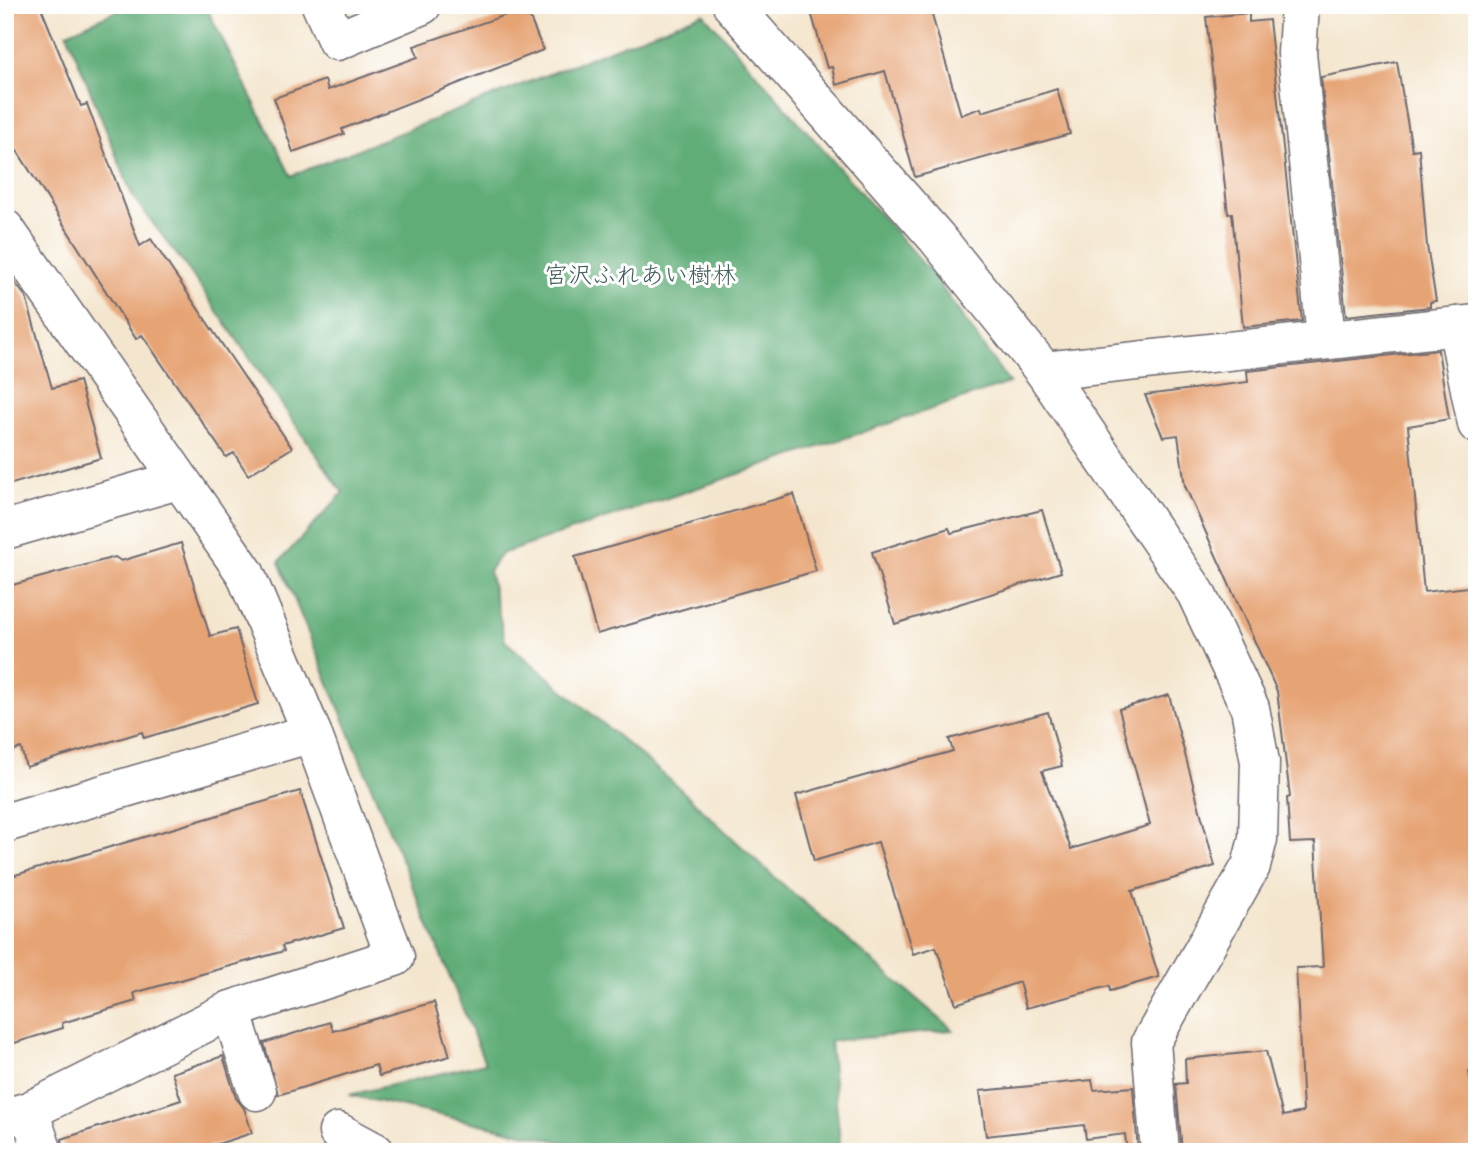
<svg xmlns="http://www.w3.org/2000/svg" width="1482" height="1157" font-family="'Indie Flower','Klee One',sans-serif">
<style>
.forest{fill:#60ad78;stroke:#41685a;stroke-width:2}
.building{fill:#e6a373}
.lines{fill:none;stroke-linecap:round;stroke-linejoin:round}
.minor-casing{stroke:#6c676e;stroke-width:41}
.minor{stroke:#fff;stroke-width:38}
.labels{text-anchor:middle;stroke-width:6;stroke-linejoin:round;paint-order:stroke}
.park-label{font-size:24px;fill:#3f5c57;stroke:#fff}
</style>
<rect width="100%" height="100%" fill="#fff"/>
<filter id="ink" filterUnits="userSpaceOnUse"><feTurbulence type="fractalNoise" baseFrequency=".0143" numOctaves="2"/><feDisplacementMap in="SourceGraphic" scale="14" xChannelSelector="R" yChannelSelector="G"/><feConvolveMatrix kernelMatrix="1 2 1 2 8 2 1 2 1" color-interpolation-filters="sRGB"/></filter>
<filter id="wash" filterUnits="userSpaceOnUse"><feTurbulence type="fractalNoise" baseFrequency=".00686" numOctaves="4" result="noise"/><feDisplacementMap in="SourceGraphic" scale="28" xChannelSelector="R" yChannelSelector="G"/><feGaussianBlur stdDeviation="1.57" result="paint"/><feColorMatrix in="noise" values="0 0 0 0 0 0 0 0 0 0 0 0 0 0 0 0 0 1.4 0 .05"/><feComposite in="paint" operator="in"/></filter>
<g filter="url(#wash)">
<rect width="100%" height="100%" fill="#f4e6ce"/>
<polygon class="forest" points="130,5 205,5 291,176 703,13 933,275 1009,383 501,554 489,571 505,641 677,786 773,876 953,1030 830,1041 841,1152 608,1152 349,1095 485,1063 279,562 343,493 190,272 133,197 67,33"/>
<g id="blocks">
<g class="building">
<polygon points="5,5 40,5 81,106 87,104 140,246 151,239 292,448 248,475 234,453 226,457 142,335 136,339 11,141 5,127"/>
<polygon points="809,5 929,5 961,115 981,108 982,112 1057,89 1070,134 915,177 885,71 836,85 832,67 827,68"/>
<polygon points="526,8 543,50 342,129 344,134 293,152 274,98 325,80 328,90 418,57 414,46"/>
<polygon points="1249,13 1249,22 1269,20 1302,321 1243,327 1232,213 1228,214 1206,17"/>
<polygon points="1397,62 1412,150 1419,149 1427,246 1436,301 1430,302 1430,307 1346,316 1321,77"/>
<polygon points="5,270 26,297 52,388 79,381 101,458 5,486"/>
<polygon points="1438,350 1449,419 1408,426 1424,592 1477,586 1477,1070 1469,1071 1477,1121 1477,1152 1182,1152 1176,1084 1186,1083 1185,1059 1266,1051 1283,1116 1303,1112 1296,968 1323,967 1315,842 1290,843 1287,798 1290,797 1277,691 1185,486 1178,435 1163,437 1145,395 1248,382 1247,371"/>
<polygon points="794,494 816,571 597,634 575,557"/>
<polygon points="1042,510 1061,572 895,624 872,552 949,528 951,533"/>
<polygon points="181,543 210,636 236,629 258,704 144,738 142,732 26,767 21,748 5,753 5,587 115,557 121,561"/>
<polygon points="1169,695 1215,866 1132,891 1159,977 1110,991 1109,986 1026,1008 1019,982 956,1004 936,947 913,954 878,842 814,861 796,795 953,751 949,739 1048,712 1062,766 1042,771 1071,849 1150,825 1119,709"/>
<polygon points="300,791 344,928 282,946 284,951 134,993 136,1001 62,1023 63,1028 5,1046 5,878"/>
<polygon points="434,1002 450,1056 379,1076 376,1065 278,1095 264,1043 330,1022 333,1031"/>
<polygon points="223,1056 236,1098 244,1108 252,1133 193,1152 64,1152 62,1139 181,1100 172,1073"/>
<polygon points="1092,1080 1094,1090 1133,1087 1138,1152 1127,1152 1125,1134 1086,1139 1084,1125 986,1136 980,1091"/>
</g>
</g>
</g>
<g filter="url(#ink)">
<use href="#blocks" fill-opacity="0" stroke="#6c676e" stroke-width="2"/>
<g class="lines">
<defs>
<g id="minor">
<polyline points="321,5 337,41 422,5"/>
<polyline points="732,5 937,238 1044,371 1196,593 1250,708 1260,762 1258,839 1251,866 1151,1042 1160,1152"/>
<polyline points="1300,5 1297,53 1326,338"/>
<polyline points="5,229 245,573 312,733 395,957 231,1010 29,1111 5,1118"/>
<polyline points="1457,326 1477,424"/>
<polyline points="1044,371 1477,324"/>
<polyline points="5,530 178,480"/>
<polyline points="5,823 312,733"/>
<polyline points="231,1010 257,1091"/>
<polyline points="29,1111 43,1152"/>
<polyline points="338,1132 375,1152"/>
</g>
</defs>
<use href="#minor" class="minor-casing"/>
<use href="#minor" class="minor"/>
</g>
</g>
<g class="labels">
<g class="park-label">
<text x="640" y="283">宮沢ふれあい樹林</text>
</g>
</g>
<rect width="1482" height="1157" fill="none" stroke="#fff" stroke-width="28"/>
</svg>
